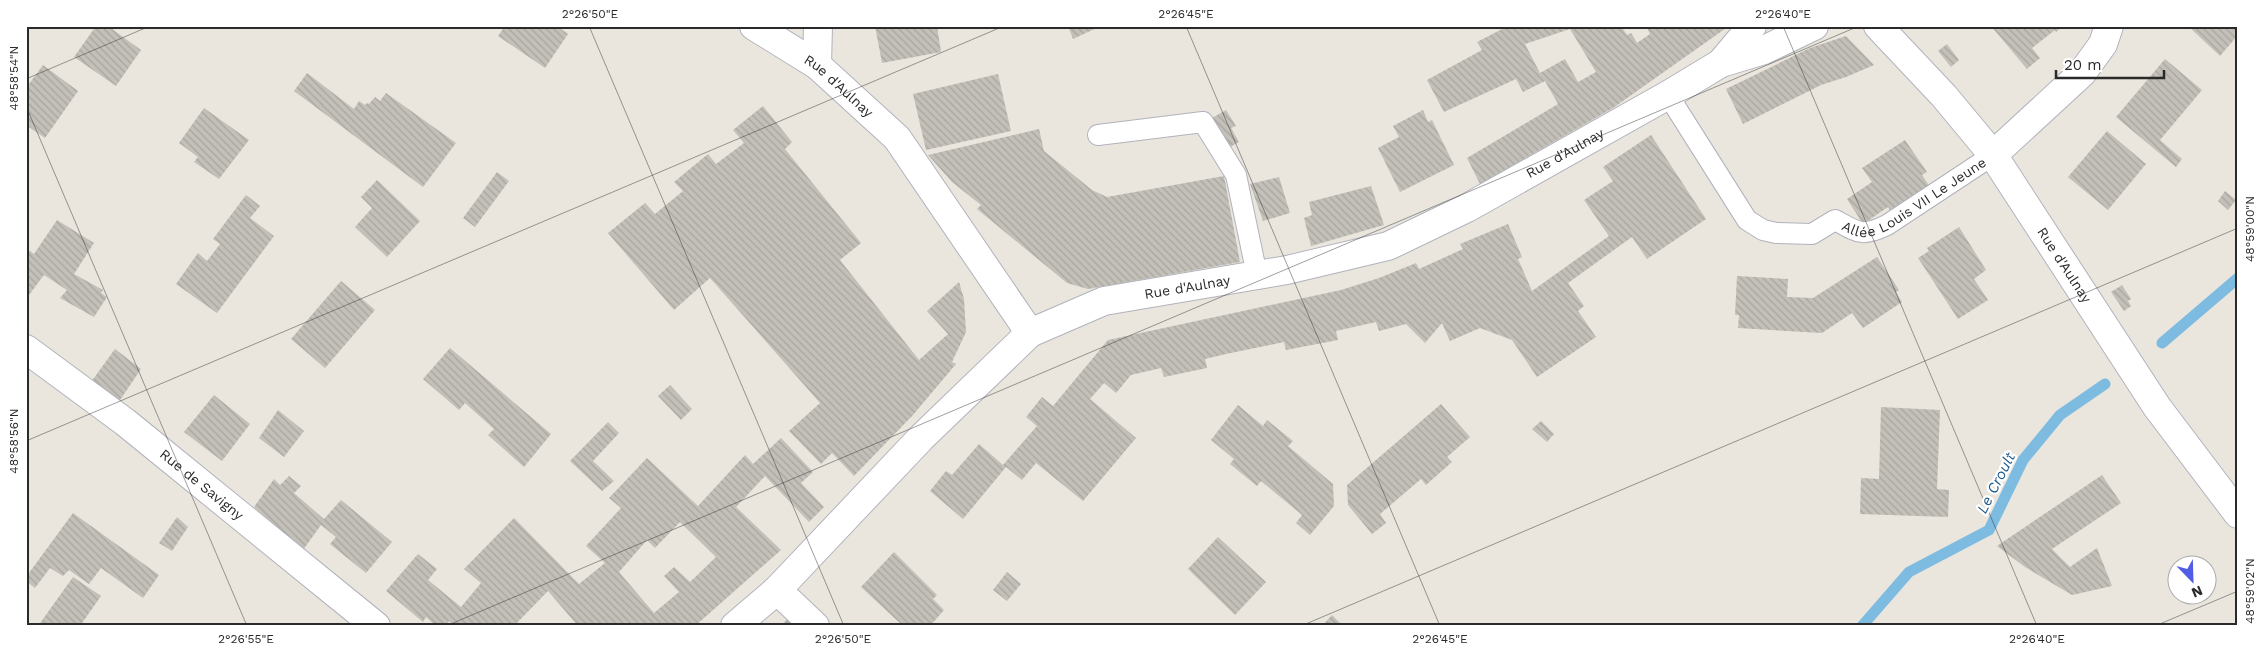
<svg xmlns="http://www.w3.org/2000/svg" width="2264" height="652" font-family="'Work Sans',sans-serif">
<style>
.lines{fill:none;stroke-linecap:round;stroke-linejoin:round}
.stream{stroke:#7dbbe0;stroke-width:11}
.building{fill:url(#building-back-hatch);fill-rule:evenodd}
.service-casing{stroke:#b1b3bc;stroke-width:22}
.minor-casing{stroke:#b1b3bc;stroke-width:30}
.service{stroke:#fff;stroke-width:20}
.minor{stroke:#fff;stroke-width:28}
.ticks{fill:none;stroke:#2a2a2a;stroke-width:1;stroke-opacity:0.45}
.labels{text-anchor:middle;stroke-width:4.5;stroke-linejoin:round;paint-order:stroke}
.street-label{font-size:14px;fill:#2a2a2a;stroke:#fff}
.water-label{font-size:15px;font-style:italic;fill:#1d5a8b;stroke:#fff}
.neatline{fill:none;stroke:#2a2a2a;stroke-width:2}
.ticks-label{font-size:12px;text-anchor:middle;fill:#2a2a2a}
</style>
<defs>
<pattern id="building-back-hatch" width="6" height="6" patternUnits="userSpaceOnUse" patternTransform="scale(1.25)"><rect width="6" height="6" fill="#c3c0b9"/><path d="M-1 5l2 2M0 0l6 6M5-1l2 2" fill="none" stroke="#a8a59f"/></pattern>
</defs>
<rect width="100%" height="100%" fill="#eae6de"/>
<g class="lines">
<g class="stream">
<polyline points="2162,343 2238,278"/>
<polyline points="1862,626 1909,572 1989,530 2023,460 2060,415 2105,384"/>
</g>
</g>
<g class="building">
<polygon points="96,26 108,26 141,50 116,86 74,57"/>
<polygon points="505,26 557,26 568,34 545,68 498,36"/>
<polygon points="875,26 937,26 941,52 882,63"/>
<polygon points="1068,26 1101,26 1073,39"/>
<path d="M1508,26H1621L1627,35L1631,33L1637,43L1650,34L1646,26H1729L1613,108L1480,184L1467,158L1558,104L1545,81L1523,92L1516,79L1444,112L1427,80L1482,50L1477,42ZM1570,29L1596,72L1578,82L1565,59L1540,73L1525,44Z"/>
<polygon points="1991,26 2063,26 2056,32 2055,30 2032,48 2040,58 2027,69"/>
<polygon points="2188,26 2238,26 2238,35 2220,56"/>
<polygon points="1846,36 1874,65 1846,77 1821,85 1743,124 1726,89 1810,48"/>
<polygon points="1947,44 1959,60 1951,67 1938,51"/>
<polygon points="2165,59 2202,90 2160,140 2182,159 2176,167 2116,117"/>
<polygon points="43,65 78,91 45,138 26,125 26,88"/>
<polygon points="307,73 354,109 359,101 365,105 367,103 369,104 375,97 380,101 386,93 456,143 423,187 294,91"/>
<polygon points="998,74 1011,131 926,150 913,94"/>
<polygon points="763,106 792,142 785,149 861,243 840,260 919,360 948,334 927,311 959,282 964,299 966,332 952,362 956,364 913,415 854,476 832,453 821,464 789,431 820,403 710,278 674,310 608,233 645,203 655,214 683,191 674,182 708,154 716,164 744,143 733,130"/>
<polygon points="204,108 249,140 219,179 194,162 198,157 179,143"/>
<polygon points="1226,110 1236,126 1231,128 1239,142 1230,147 1212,118"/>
<polygon points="1423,110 1428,122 1432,120 1454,165 1400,192 1378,148 1399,137 1393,126"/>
<polygon points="1039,129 1044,151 1092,190 1107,197 1224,176 1240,262 1088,289 1067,283 977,209 981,205 952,182 928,155"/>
<polygon points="2107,131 2146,164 2108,210 2068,177"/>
<polygon points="1651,135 1706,219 1647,259 1632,237 1568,283 1584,306 1578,311 1596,337 1537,377 1512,340 1480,328 1450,341 1442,323 1425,343 1406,324 1379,331 1376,322 1336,331 1338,340 1286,350 1284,342 1226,354 1205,359 1207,368 1164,377 1161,368 1131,375 1116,393 1104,383 1090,399 1136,438 1083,501 1036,463 1022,480 1006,467 963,519 930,491 946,471 952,475 979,444 1003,465 1037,426 1026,417 1042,397 1053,406 1108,340 1341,290 1379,278 1416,263 1419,269 1463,249 1460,244 1508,224 1522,257 1518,259 1532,291 1609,236 1584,200 1613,181 1603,167"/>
<polygon points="1905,140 1927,172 1922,175 1930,187 1891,212 1888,207 1863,224 1847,199 1872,182 1862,168"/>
<polygon points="497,172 509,181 475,227 463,218"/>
<polygon points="1279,177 1290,213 1263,221 1250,184"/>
<polygon points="377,180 420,221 387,257 355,227 372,208 361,197"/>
<polygon points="1371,186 1384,225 1311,246 1304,218 1312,215 1309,202"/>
<polygon points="2225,191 2236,200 2228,210 2218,201"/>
<polygon points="246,195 260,206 250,218 274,236 217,313 176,284 198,253 207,261 220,244 213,239"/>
<polygon points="57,220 94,243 74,274 103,290 101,293 107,297 94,317 60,298 67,290 44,275 26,299 26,248 34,254"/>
<polygon points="1959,227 1986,270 1974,279 1988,300 1958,319 1918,258 1929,251 1927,248"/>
<polygon points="1877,257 1899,290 1896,292 1902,302 1863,328 1852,313 1822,333 1738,328 1739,315 1735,315 1737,276 1788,279 1787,297 1813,298"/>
<polygon points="341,281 375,310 325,368 291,339"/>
<polygon points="2122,285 2131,299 2128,301 2131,306 2124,311 2111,292"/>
<polygon points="450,348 551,434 524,467 488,435 494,429 465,403 459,410 423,379"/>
<polygon points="115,349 141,369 118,403 91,382"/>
<polygon points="670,385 692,409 681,420 658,396"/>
<polygon points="214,395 250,424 222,461 184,432"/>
<polygon points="1441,404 1470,437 1447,457 1452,462 1426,485 1421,479 1380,514 1386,523 1372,534 1348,505 1347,485"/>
<polygon points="1238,405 1263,426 1267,420 1293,441 1288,446 1333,484 1334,506 1310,535 1296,523 1302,515 1261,481 1257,486 1230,464 1234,459 1211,440"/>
<polygon points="1881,407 1940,410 1937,489 1949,490 1948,517 1860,514 1861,478 1879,479"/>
<polygon points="278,410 304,431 284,457 259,438"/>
<polygon points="1541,421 1554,434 1547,442 1532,429"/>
<polygon points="608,422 619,433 593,461 614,481 602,491 570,461"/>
<path d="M781,438L813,472L801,483L824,507L809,522L765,476L736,507L781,550L695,626H578L548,591L514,626H454L449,621L446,626H436L426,617L423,622L386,591L418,554L437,569L428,580L461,607L481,583L464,569L514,518L579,584L605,563L586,546L621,508L609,498L647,458L698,506L745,455L753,464ZM680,522L716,557L690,582L674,567L664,576L679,592L654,613L619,572L647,540L655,548Z"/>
<polygon points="2102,475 2121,503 2052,549 2070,567 2097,548 2112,586 2072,595 2025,567 1997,546"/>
<polygon points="289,476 301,486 294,493 324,519 341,500 392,542 366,573 330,544 336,537 321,525 303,550 254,507 274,479 280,485"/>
<polygon points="73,513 159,575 143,598 101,568 89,584 69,570 63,576 50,568 35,588 26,581 26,577"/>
<polygon points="177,517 188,527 172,551 159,543"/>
<polygon points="1218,537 1266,582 1235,615 1188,569"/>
<polygon points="894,552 937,595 933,599 944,610 930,626 903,626 861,587"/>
<polygon points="1007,572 1021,584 1007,601 993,590"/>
<polygon points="73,577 101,596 80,626 38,626"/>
<polygon points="1332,615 1343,626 1322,626"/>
<polygon points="789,618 796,626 780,626"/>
</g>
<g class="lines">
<defs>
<g id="service">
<path id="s1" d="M1668,95L1747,220L1763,230L1776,233L1812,234L1835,220C1859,233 1862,237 1887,225L1993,155"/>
<polyline points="1098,135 1203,122 1236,175 1257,275"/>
</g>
<g id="minor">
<path id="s2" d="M754,26L817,65L897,138L1030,333"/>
<path id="s3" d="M1878,26L1944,96L1993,155L2157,407L2238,514"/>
<polyline points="1721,63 1752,26"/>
<polyline points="817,65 818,26"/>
<polyline points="1993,155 2082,73 2103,44 2109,26"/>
<path id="s4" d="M26,349L125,422L376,626"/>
<polyline points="777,590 815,626"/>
<path id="s5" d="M735,626L777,590L921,438L1030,333L1104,301L1287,270L1388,246L1467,208L1668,95L1721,63L1764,50L1814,26"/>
</g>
</defs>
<use href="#service" class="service-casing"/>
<use href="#minor" class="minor-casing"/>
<use href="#service" class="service"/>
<use href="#minor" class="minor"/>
</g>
<path class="ticks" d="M589,26L844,626M1186,26L1440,626M1783,26L2037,626M26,79L150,26M26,106L247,626M26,441L1004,26M446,626L1859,26M1301,626L2238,228M2155,626L2238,591"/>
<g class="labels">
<g class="street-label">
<text dy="5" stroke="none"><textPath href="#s2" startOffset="104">Rue d'Aulnay</textPath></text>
<text dy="5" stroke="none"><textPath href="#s5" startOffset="986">Rue d'Aulnay</textPath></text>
<text dy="5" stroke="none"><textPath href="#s1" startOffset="334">Allée Louis VII Le Jeune</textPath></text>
<text dy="5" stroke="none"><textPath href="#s3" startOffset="304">Rue d'Aulnay</textPath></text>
<text dy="5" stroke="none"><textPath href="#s5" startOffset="581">Rue d'Aulnay</textPath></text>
<text dy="5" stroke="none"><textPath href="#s4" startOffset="222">Rue de Savigny</textPath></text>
</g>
<g class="water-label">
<text transform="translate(1996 483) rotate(-63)" y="5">Le Croult</text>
</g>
</g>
<rect width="2264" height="652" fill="none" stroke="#ffffff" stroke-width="55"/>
<g transform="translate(2192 580) rotate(157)"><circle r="24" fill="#ffffff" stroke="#aaaaaa"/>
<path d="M0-4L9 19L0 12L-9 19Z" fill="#515de4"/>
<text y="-8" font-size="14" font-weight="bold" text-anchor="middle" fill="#2a2a2a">N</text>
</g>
<path d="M2056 70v8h108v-8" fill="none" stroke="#2a2a2a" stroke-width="2.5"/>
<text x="2064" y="70" font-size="15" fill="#2a2a2a" stroke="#ffffff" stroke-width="4" paint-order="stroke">20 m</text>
<rect x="28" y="28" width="2208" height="596" class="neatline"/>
<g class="ticks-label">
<text x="590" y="18">2°26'50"E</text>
<text x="1186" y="18">2°26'45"E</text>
<text x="1783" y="18">2°26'40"E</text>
<text transform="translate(14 78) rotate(-90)" y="4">48°58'54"N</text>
<text transform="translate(2250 229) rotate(-90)" y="4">48°59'00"N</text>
<text transform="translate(14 441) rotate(-90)" y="4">48°58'56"N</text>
<text transform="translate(2250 591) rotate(-90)" y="4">48°59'02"N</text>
<text x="246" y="643">2°26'55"E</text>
<text x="843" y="643">2°26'50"E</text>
<text x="1440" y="643">2°26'45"E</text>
<text x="2037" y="643">2°26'40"E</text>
</g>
</svg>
